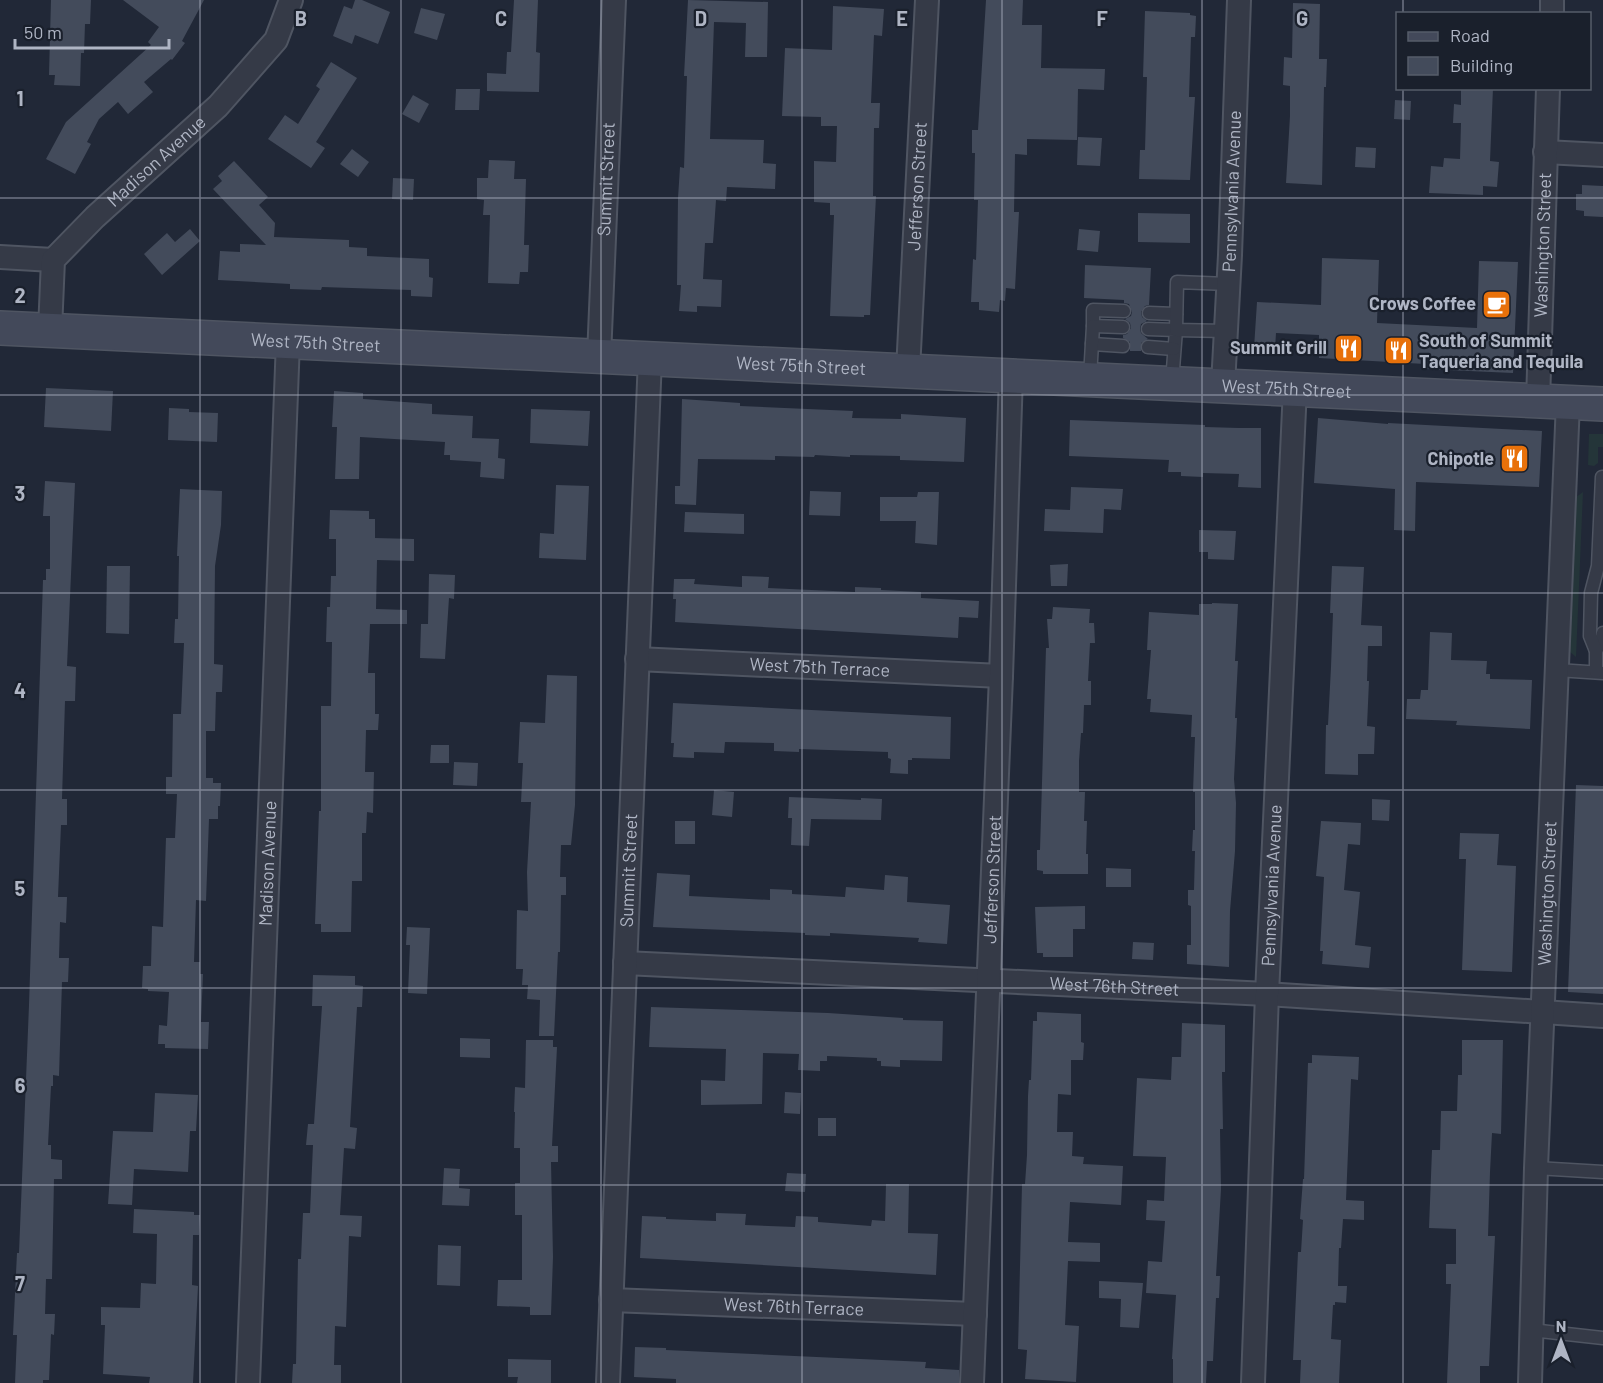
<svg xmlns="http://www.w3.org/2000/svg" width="1603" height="1383" font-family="Barlow,sans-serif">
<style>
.green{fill:#243539}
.building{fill:#434b5b}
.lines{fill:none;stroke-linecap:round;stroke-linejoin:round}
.lane-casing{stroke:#4f5562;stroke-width:15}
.street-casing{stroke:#4f5562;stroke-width:26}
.secondary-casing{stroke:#4f5562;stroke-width:36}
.lane{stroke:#353a47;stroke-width:12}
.street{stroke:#353a47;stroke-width:22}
.secondary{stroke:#43495a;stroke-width:33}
.grid{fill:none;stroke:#afb5c4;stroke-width:1.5;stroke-opacity:0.55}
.labels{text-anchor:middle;stroke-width:4.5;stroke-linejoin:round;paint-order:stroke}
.street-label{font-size:18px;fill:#afb5c4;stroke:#1a202c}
.poi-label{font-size:18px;font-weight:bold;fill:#afb5c4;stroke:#1a202c;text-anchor:end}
.grid-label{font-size:20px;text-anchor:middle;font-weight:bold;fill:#afb5c4;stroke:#1a202c;stroke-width:4.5;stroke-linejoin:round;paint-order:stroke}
</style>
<rect width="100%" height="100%" fill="#212837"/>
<g class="green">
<polygon points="1589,434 1603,434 1603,447 1598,447 1598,463 1594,466 1588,465"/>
<polygon points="1583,492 1576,657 1569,651 1575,498"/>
</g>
<g class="building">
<polygon points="51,0 91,0 90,24 85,24 84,53 81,53 80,86 54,85 55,75 49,75"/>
<polygon points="123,0 204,0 182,41 185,43 172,60 171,59 144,82 153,92 128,114 118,102 99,119 87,142 91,144 75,174 46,159 66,122 151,45 148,42 159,27"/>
<polygon points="355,0 362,0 390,12 378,44 355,35 352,44 333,36 344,6 352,9"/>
<polygon points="514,0 538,0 536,52 540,53 539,92 487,91 487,73 506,74 507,52 511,52"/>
<polygon points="688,0 768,2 767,57 745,57 746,23 714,22 710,139 764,140 763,163 776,164 775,189 727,187 726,201 716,200 713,243 705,243 703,279 722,280 721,307 697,306 697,312 679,311 681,285 677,285 678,198 680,167 684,168 687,76 684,76"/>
<polygon points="986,0 1023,0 1022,25 1042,25 1041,68 1105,69 1104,90 1078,89 1077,140 1027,139 1027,155 1015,154 1014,212 1019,212 1015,289 1006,288 1005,301 1000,300 999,312 979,310 979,302 971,302 973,259 976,260 978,200 974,200 975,153 972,153 972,130 978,130"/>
<polygon points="1293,3 1320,4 1319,59 1327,59 1326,87 1324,87 1322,185 1286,183 1290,116 1290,86 1283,85 1284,57 1292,58"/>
<polygon points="833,6 884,9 882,36 874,35 871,103 880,103 879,128 874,128 873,196 876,196 870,315 864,315 864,317 830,316 834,215 830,215 830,203 814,202 814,161 836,162 837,126 821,126 821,117 782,116 785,48 832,50"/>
<polygon points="421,8 445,14 437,40 414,33"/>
<polygon points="1145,11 1190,13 1190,15 1196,16 1195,37 1191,37 1189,97 1195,97 1190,180 1139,179 1140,150 1145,150 1147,77 1143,77"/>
<polygon points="331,62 357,78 316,142 325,148 311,168 268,139 285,115 298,124 320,89 316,86"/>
<polygon points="1461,88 1493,88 1490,161 1499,162 1497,187 1483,186 1483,195 1429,193 1431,166 1443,167 1444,158 1460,159 1461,123 1453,123 1454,104 1461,105"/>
<polygon points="456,89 480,89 479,110 455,110"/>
<polygon points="413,95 429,104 419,123 402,114"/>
<polygon points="1395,100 1411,101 1410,120 1394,119"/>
<polygon points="1078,137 1102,138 1100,166 1077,165"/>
<polygon points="1356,147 1376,148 1375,168 1355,167"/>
<polygon points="352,149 369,162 358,177 340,164"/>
<polygon points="489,160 515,161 514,179 526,179 524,245 529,245 528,272 520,272 519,284 488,283 490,215 483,215 484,200 477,199 477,178 488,178"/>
<polygon points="234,161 268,197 259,205 275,223 274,237 349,240 349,247 367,248 367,256 429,259 429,277 433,278 432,297 411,296 411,290 322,287 321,290 290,289 290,284 218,280 220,251 240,252 240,244 266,245 213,189 222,181 218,176"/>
<polygon points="393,178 414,179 413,200 392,199"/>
<polygon points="1582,185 1603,186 1603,217 1584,216 1584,211 1576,210 1576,194 1582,194"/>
<polygon points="1138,213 1190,214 1190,243 1138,242"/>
<polygon points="190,229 200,241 162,275 144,254 167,233 175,242"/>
<polygon points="1079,229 1100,231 1098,252 1077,250"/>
<polygon points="1322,258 1379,260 1377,323 1477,328 1479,261 1518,262 1513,373 1425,369 1425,364 1319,358 1319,335 1276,333 1275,349 1254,348 1257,302 1321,305"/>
<polygon points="1085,265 1151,268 1149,305 1145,306 1141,312 1142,317 1147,321 1141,324 1140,329 1141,333 1148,339 1141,343 1141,351 1130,351 1130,342 1123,338 1123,335 1127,334 1131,328 1130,323 1125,319 1131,316 1132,312 1129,304 1124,303 1124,300 1084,298"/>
<polygon points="46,388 113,391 111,431 44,427"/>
<polygon points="334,391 363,393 363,399 432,404 432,414 473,416 472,438 499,439 498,458 505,459 504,479 480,477 481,462 450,460 450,455 444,455 445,442 360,437 359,479 335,479 337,427 332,427"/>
<polygon points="682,399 740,403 740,406 853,411 852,418 901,419 901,414 966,418 964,462 900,460 900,456 850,455 850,457 815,455 814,457 775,456 775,460 698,459 696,505 675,504 675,486 680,486"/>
<polygon points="169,408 189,409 189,412 218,413 217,442 168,440"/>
<polygon points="531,409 590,411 588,446 530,443"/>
<polygon points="1318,418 1388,424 1388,423 1542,431 1539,487 1416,482 1415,531 1394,530 1395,489 1314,483"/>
<polygon points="1070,420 1205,425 1205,427 1239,428 1261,428 1261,488 1238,487 1239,474 1203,473 1203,477 1181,476 1181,472 1168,472 1169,460 1069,456"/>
<polygon points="45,481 75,483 67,666 76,667 75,701 65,701 62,799 67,799 67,825 61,825 58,897 67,897 66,923 60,922 59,958 69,958 68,982 62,982 59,1076 53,1075 53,1086 51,1086 48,1145 51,1145 51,1159 62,1160 62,1179 54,1179 52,1279 46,1279 45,1314 55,1314 54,1335 51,1334 49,1380 43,1380 43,1383 15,1383 17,1335 13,1335 17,1253 19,1253 29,1005 43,580 46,580 46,569 50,569 50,516 43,516"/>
<polygon points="556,485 589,486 586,560 539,558 540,533 554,534"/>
<polygon points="1071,487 1123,489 1121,510 1104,509 1103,533 1044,531 1045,509 1070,510"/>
<polygon points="180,489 222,491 221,525 215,566 214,664 223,665 222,692 216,692 215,731 206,731 206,778 213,778 213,783 221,783 220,806 218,806 218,819 209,819 206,901 196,900 194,962 200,962 200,974 203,974 201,1022 209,1022 208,1049 165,1048 165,1044 158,1044 159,1025 167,1026 169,992 148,991 148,989 142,988 143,966 151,966 152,926 163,927 166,838 175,838 177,794 166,794 166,777 172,777 173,714 181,714 184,643 174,643 175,619 178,619 179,556 177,556"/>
<polygon points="810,491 841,492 840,516 809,515"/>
<polygon points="918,492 939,492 937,545 915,543 916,521 880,521 880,497 917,497"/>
<polygon points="330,510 369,511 369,519 375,519 375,538 414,539 414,561 377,560 376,609 407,610 407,624 370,624 368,673 375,673 375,714 379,714 378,730 366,730 365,772 374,772 373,813 367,812 366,833 362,833 362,881 352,881 351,932 321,932 321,924 315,924 319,811 321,811 321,706 331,706 332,642 326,642 327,607 330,607 331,576 336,576 336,539 329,539"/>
<polygon points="685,512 744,514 744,534 684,532"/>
<polygon points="1199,530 1236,531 1234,560 1208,559 1208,552 1199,552"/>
<polygon points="1068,564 1067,586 1051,586 1050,565"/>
<polygon points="107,566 130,566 129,634 106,633"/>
<polygon points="1332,566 1364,567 1361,625 1382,626 1382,646 1368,646 1367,681 1369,681 1367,726 1375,727 1374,754 1358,754 1358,775 1325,774 1326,725 1328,725 1331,667 1333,613 1330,613"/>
<polygon points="429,574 455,575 454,599 449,598 445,659 420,658 421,624 428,624"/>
<polygon points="742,576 769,577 768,588 855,592 855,587 881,588 881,590 921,592 921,598 979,601 978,618 959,617 958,638 675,622 676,599 673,599 674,579 695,579 694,584 742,587"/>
<polygon points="1212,603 1238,604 1235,661 1238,661 1235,718 1237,718 1234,779 1236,803 1235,851 1230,911 1229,967 1187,964 1187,945 1191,945 1191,906 1188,905 1188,890 1194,890 1195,851 1192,851 1193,830 1195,830 1195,792 1193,792 1195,737 1191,737 1192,715 1150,712 1151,699 1147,699 1151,650 1147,650 1149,612 1199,615 1199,604 1212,604"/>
<polygon points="1053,607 1090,609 1089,623 1094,623 1095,643 1090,643 1088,681 1091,681 1091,705 1084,705 1083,733 1081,733 1079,761 1079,792 1085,792 1084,821 1087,821 1086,854 1088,854 1088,874 1043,874 1043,871 1037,870 1037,850 1040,850 1046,648 1049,648 1047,619 1052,619"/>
<polygon points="1430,632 1452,633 1451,660 1487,661 1486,674 1490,674 1490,679 1532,680 1530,729 1456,725 1457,721 1406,719 1407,699 1420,699 1421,690 1428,690"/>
<polygon points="547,675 577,676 575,805 571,845 561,845 560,877 566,877 566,895 561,895 560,952 558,952 554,1036 539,1036 540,1000 527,999 528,985 522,985 523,969 516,969 517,910 528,911 527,872 531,802 521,802 523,763 518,763 520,722 545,723"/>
<polygon points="673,703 951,717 950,759 912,758 912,760 908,760 908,774 890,773 891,759 888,758 888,752 799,749 799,752 774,751 774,743 725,742 724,753 694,752 694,758 673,757 674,743 671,743"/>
<polygon points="431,745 449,745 449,763 430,763"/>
<polygon points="454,762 478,763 477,786 453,785"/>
<polygon points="1576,785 1603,786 1603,994 1568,992"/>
<polygon points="714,790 734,792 732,817 712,815"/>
<polygon points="789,797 861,800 861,798 882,799 881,820 811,819 809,846 791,845 792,818 788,818"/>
<polygon points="1372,799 1390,800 1389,821 1372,820"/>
<rect x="675" y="821" width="20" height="23"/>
<polygon points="1321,821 1361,823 1360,845 1348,844 1344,890 1360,892 1355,945 1371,947 1369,968 1322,964 1323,951 1320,951 1324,877 1316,876"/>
<polygon points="1460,833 1499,834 1497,865 1516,866 1512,972 1462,970 1466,859 1459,859"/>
<polygon points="1106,868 1131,869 1131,887 1106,887"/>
<polygon points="657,873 690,875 689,896 770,900 770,889 792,890 792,894 845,897 846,887 884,890 885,875 908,877 907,902 950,905 947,944 918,942 919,938 830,933 830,936 805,935 805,933 653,927"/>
<polygon points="1085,906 1085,929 1073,929 1073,957 1043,957 1043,953 1037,953 1035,907"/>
<polygon points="407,927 430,928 427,994 408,993 410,945 406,945"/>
<polygon points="1133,942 1154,943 1153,960 1132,959"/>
<polygon points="313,975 355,976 355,985 363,986 362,1007 357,1007 350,1127 357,1128 355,1149 344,1148 340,1215 362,1216 361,1237 349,1236 346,1327 335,1326 334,1365 341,1365 341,1383 292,1383 293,1364 296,1364 298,1259 301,1259 303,1213 310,1213 313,1145 306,1145 308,1124 314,1124 322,1006 312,1006"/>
<polygon points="651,1007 828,1013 903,1018 903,1020 943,1021 942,1061 900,1060 900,1067 881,1066 881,1061 877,1061 877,1058 827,1056 827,1061 820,1061 820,1071 798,1070 799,1054 763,1053 762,1104 701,1105 701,1080 725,1081 726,1049 649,1047"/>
<polygon points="1037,1012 1081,1014 1081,1042 1084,1043 1083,1060 1071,1060 1071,1095 1058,1094 1057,1132 1073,1132 1072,1156 1084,1157 1083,1164 1123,1166 1121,1205 1070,1202 1068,1242 1100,1243 1100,1262 1068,1261 1065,1325 1079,1326 1076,1382 1025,1379 1027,1350 1018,1349 1022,1184 1025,1184 1027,1155 1028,1096 1029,1080 1031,1080 1033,1021 1037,1021"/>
<polygon points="1182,1023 1225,1025 1225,1072 1222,1072 1223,1129 1220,1129 1221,1189 1216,1276 1220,1276 1219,1298 1216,1298 1213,1361 1207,1361 1206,1383 1173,1383 1173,1359 1172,1359 1176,1295 1146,1293 1148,1261 1162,1262 1165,1221 1146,1220 1147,1200 1164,1201 1166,1157 1133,1156 1137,1078 1171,1080 1172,1057 1181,1057"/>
<polygon points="460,1038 490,1039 490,1058 460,1057"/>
<polygon points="526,1040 553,1040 553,1047 557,1047 552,1146 558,1146 558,1162 551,1162 553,1257 551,1315 530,1315 530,1307 497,1306 498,1280 522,1280 522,1215 515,1215 515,1183 520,1183 520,1148 514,1148 515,1112 514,1112 515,1087 525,1088"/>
<polygon points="1462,1040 1503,1040 1501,1134 1492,1133 1490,1172 1488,1236 1495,1236 1489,1366 1480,1366 1480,1383 1447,1383 1451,1284 1446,1284 1446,1264 1456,1264 1456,1229 1429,1228 1432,1150 1440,1150 1441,1111 1457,1111 1458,1075 1462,1075"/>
<polygon points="1312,1055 1359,1057 1358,1080 1351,1079 1346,1200 1364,1201 1364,1220 1343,1219 1341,1248 1339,1248 1338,1286 1347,1286 1346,1303 1335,1302 1335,1305 1333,1305 1331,1339 1341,1340 1339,1383 1300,1383 1301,1360 1293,1360 1298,1252 1301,1252 1303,1220 1300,1219 1303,1179 1304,1179 1308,1063 1312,1063"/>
<polygon points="785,1092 801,1093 800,1114 784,1113"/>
<polygon points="155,1093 198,1095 196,1131 190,1131 188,1172 134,1169 132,1205 108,1204 113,1131 153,1132"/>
<rect x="818" y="1118" width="18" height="18"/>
<polygon points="444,1168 460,1169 459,1188 470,1189 469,1206 442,1205"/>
<polygon points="787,1173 806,1174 805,1192 785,1191"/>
<polygon points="886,1184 909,1184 908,1233 938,1234 936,1275 640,1258 642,1216 666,1217 666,1219 716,1221 716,1213 746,1214 745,1225 795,1227 796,1216 818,1217 818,1222 871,1226 872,1220 885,1221"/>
<polygon points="134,1209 194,1212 194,1215 200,1215 199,1235 193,1235 192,1285 198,1286 193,1383 149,1383 150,1377 103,1374 105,1325 101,1325 101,1307 140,1308 141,1283 156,1284 157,1234 133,1233"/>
<polygon points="438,1245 461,1246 460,1286 437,1285"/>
<polygon points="1099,1281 1143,1283 1139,1328 1120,1327 1121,1299 1099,1298"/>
<polygon points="635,1347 666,1348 666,1350 926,1362 925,1368 959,1370 959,1383 676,1383 676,1379 634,1377"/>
<polygon points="508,1359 551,1360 551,1383 517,1383 518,1377 508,1377"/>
</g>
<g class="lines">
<defs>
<g id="lane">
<polyline points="1149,313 1176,314"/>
<polyline points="1093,326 1093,310 1124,311"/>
<polyline points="1148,329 1176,330 1172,382"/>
<polyline points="1226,331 1176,330 1177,282 1228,284"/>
<polyline points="1092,344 1123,346"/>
<polyline points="1148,347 1174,349"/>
<polyline points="1090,377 1093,326 1123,327"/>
<polyline points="1596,651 1600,644 1603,633"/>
<polyline points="1557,670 1603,673"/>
<polyline points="1596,672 1596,651 1590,636 1591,593 1598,566 1602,477"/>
<polyline points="1536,1168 1603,1172"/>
<polyline points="1531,1330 1603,1338"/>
</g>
<g id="street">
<polyline points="1552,14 1552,0"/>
<polyline points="1545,152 1603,155"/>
<polyline points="0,257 53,260"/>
<path id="s1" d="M50,330L53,260L95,217L218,106L276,40L291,0"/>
<path id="s2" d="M599,357L614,0"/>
<path id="s3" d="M908,370L927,0"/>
<path id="s4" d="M1223,385L1230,255L1239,0"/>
<path id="s5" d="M1538,401L1548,88"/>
<path id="s6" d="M637,659L1001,676"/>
<path id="s7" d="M625,963L1267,994L1603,1016"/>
<path id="s8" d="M611,1300L975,1314"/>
<path id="s9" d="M248,1383L288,341"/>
<path id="s10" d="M608,1383L650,358"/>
<path id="s11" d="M972,1383L1001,676L1011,375"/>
<path id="s12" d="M1253,1383L1267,994L1295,388"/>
<path id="s13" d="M1530,1383L1536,1168L1568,402"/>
</g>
<g id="secondary">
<path id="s14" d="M0,328L1603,404"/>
</g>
</defs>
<use href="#lane" class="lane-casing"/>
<use href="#street" class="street-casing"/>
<use href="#secondary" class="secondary-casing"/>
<use href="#lane" class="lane"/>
<use href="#street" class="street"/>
<use href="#secondary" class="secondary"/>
</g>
<path class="grid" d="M200,0V1383M401,0V1383M601,0V1383M802,0V1383M1002,0V1383M1202,0V1383M1403,0V14M1403,88V1383M0,198H1603M0,395H1603M0,593H1603M0,790H1603M0,988H1603M0,1185H1603"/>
<defs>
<symbol id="cafe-square" viewBox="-11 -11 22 22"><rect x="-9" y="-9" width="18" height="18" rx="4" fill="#e8710a" stroke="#1a202c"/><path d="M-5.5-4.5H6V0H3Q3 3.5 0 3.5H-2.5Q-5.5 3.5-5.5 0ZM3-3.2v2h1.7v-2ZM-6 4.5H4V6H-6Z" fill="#fff"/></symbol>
<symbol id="restaurant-square" viewBox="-11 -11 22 22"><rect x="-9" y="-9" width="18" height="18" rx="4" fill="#e8710a" stroke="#1a202c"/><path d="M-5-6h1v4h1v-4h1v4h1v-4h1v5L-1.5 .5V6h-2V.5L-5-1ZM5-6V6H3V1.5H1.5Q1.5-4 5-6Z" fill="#fff"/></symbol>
</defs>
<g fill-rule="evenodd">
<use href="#cafe-square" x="1480" y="288" width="33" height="33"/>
<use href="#restaurant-square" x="1332" y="332" width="33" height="33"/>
<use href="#restaurant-square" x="1382" y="334" width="33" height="33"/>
<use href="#restaurant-square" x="1498" y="442" width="33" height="33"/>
</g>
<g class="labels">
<g class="street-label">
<text dy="6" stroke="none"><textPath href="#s1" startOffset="213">Madison Avenue</textPath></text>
<text dy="6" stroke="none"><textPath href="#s2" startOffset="178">Summit Street</textPath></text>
<text dy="6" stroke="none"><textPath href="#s3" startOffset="184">Jefferson Street</textPath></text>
<text dy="6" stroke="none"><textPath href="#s4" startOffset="194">Pennsylvania Avenue</textPath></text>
<text dy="6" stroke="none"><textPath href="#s5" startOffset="156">Washington Street</textPath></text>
<text dy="6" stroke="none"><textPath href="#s14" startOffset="316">West 75th Street</textPath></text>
<text dy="6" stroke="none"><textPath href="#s14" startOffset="802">West 75th Street</textPath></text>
<text dy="6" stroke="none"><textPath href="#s14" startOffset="1288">West 75th Street</textPath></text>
<text dy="6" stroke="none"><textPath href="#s6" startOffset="183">West 75th Terrace</textPath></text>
<text dy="6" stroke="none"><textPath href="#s9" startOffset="520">Madison Avenue</textPath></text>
<text dy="6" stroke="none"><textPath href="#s10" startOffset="513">Summit Street</textPath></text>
<text dy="6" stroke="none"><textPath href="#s11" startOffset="504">Jefferson Street</textPath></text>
<text dy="6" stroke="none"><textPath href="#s12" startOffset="498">Pennsylvania Avenue</textPath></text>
<text dy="6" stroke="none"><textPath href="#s13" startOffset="490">Washington Street</textPath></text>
<text dy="6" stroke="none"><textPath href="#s7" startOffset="490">West 76th Street</textPath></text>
<text dy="6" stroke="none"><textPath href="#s8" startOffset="183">West 76th Terrace</textPath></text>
</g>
<g class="poi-label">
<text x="1476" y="310">Crows Coffee</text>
<text x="1419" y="347" text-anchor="start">South of Summit<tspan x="1419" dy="21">Taqueria and Tequila</tspan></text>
<text x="1327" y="354">Summit Grill</text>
<text x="1494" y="465">Chipotle</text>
</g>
</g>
<g class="grid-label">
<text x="301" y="26">B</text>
<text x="501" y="26">C</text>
<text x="701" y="26">D</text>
<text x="902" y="26">E</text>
<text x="1102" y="26">F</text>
<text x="1302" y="26">G</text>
<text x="20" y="106">1</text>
<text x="20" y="303">2</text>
<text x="20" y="501">3</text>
<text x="20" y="698">4</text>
<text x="20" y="896">5</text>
<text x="20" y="1093">6</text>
<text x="20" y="1291">7</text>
</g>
<rect x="1396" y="12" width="195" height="78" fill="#1a202c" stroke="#565c69" stroke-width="1.5"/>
<rect x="1408" y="32" width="30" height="9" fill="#43495a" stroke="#565c69" stroke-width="1.5"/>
<text x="1450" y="42" font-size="18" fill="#afb5c4">Road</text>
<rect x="1408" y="57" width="30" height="18" fill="#434b5b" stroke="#565c69" stroke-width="1.5"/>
<text x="1450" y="72" font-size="18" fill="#afb5c4">Building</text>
<g transform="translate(1561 1341)" stroke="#1a202c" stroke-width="4.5" paint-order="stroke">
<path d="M0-4.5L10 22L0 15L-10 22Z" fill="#afb5c4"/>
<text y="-9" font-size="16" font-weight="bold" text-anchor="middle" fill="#afb5c4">N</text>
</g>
<path d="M15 39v9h154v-9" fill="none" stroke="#afb5c4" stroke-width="3"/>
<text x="24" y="39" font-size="18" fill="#afb5c4" stroke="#1a202c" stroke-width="4.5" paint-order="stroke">50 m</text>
</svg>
